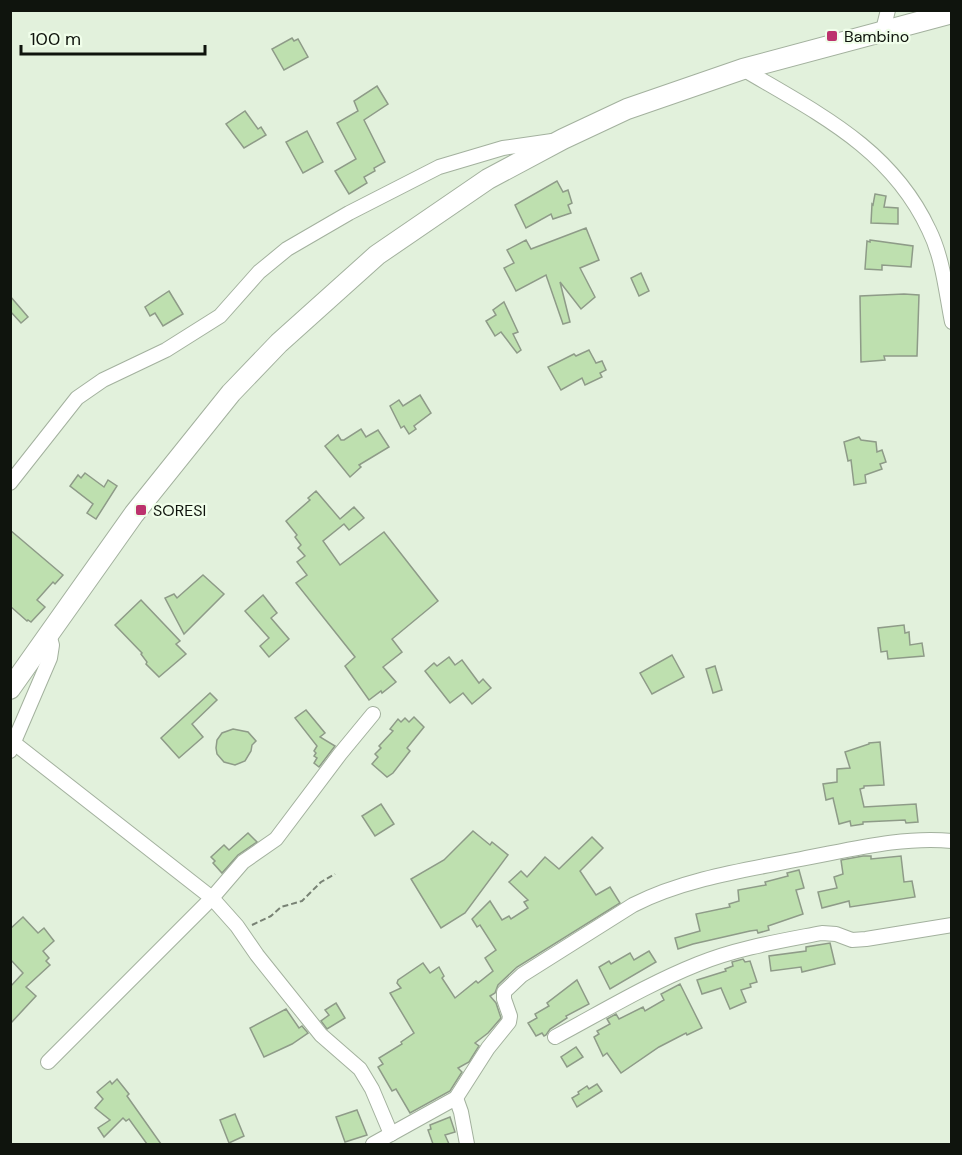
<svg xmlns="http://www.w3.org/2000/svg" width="962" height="1155" font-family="'DM Sans',sans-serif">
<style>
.building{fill:#bee0af;stroke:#8e9b88;stroke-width:1.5}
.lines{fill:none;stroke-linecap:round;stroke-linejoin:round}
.minor-casing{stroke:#a3b19e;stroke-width:16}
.highway-casing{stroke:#a3b19e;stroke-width:22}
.path{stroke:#788274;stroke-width:2;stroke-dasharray:6 3;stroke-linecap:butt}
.minor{stroke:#fff;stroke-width:14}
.highway{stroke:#fff;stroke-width:20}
.poi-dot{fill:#bc326d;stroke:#f0feea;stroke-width:2}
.labels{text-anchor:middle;stroke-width:4.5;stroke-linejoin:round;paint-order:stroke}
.poi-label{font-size:16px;fill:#0f140d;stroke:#f0feea;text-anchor:start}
</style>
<rect width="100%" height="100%" fill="#e2f1dc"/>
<g class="building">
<polygon points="292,38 294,41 298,39 308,57 284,70 272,49"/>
<polygon points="377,86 388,104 364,120 385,162 374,168 375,171 364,177 367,183 349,194 335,171 356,159 337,123 358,111 354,101"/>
<polygon points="245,111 258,129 261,127 266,135 244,148 226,124"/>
<polygon points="307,131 323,162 303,173 286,142"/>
<polygon points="557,181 563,192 568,190 572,203 568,205 571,213 553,219 551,214 526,228 515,205"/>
<polygon points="875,194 886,196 884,207 898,208 898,224 871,223 872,204 873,205"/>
<polygon points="586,228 599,260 580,268 595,297 581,309 560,282 570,322 563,324 546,275 516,291 504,268 514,263 507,250 526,240 531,249"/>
<polygon points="870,240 913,246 911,267 882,265 882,270 865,269 867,241 870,242"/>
<polygon points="641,273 649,291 639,296 631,278"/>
<polygon points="169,291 183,314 163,326 155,313 150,316 145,307"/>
<polygon points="904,294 919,295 917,356 884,356 885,360 861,362 860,296"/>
<polygon points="10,296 28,317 21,323 10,311"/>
<polygon points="504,302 518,332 513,334 521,350 517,353 501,332 495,336 486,321 496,315 493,310"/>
<polygon points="589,350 596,363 602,361 606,370 600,373 602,377 585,385 582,378 561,390 548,367 574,354 576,356"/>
<polygon points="420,395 431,413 414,426 416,429 409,434 404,426 401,428 390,406 399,400 403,406"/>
<polygon points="361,429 366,437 378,430 389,447 359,465 361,467 350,477 325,446 338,435 341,440 344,440"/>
<polygon points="859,437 861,440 876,442 877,452 882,450 886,462 880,464 882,469 865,475 866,483 854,485 851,460 848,461 844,442"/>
<polygon points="85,473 104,487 108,480 117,486 96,519 87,513 93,504 70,486 78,475 81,478"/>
<polygon points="316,491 340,519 354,507 364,518 349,530 344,524 323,541 340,565 384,532 438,601 392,639 402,652 383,667 396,682 382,693 381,691 369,700 345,666 355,657 296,583 307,575 297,562 305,556 298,548 301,545 295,537 297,535 286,521 310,500 308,498"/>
<polygon points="10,530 63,575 55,584 53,582 37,600 45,607 31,622 28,620 27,621 10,606"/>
<polygon points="203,575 224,594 184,634 165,598 174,594 177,598"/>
<polygon points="263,595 277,613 271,618 289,639 269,657 260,646 269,638 245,611"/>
<polygon points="141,600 180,641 176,644 186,654 159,677 146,664 147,662 141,654 142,653 115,625"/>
<polygon points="904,625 905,633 909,632 910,645 922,643 924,656 888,659 887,651 881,652 878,628"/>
<polygon points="672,655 684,677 652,694 640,673"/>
<polygon points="449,657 455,665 462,660 479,683 483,679 491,688 472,704 463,693 450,703 425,671 434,663 437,666"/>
<polygon points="715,666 722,690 713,693 706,669"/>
<polygon points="210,693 217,700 192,724 203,737 179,758 161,738"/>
<polygon points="306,710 325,733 320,737 335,746 319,767 314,763 317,758 314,756 316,753 314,751 317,746 295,718"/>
<polygon points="414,717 424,727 407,748 410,751 393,773 387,777 372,764 378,757 375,754 381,748 379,746 393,731 390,729 398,719 401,722 405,718 409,722"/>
<polygon points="233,729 248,732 256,741 252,745 251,751 245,761 235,765 224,762 217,754 216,748 217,740 222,733"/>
<polygon points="880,742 884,785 864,786 864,788 860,789 864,807 916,804 918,822 906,823 905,820 863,822 863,824 851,826 850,821 839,824 833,798 826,800 823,784 837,782 837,769 850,768 845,752 869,744 869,743"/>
<polygon points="381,804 394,824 375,836 362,816"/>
<polygon points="473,831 490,845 492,842 508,855 465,913 441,928 411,879 444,860"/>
<polygon points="248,833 257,842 238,855 222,873 213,863 215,861 211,857 224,845 229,850"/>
<polygon points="592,837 603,848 580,871 596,895 610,887 620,903 517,967 498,985 495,993 490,996 496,1003 501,1018 488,1033 475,1043 479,1046 469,1062 458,1068 462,1072 450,1091 410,1113 396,1089 392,1091 378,1067 383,1064 379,1058 402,1044 401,1042 414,1033 390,993 401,988 397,983 398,980 423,963 430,973 439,967 444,976 442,978 455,998 476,981 478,983 493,971 485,958 496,950 480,925 477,927 472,919 490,901 502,920 509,916 511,919 528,908 524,902 528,900 509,882 521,871 527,877 545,857 559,869"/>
<polygon points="863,856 871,856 871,859 901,856 904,882 912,881 915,897 850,907 849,901 822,908 818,892 837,888 834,877 843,874 841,860"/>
<polygon points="799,870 804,888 796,890 803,914 768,926 769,930 758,933 757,930 750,931 693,944 678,949 675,938 700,931 696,914 730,907 729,904 739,901 738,890 766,885 765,882 788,876 787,873"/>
<polygon points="23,917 38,933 44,928 54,941 43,951 49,958 46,961 50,965 26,987 36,996 10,1024 10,987 23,973 10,959 10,929"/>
<polygon points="830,943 835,964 802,972 801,967 771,971 769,956 806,951 806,947"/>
<polygon points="649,951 656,962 610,989 599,967 609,961 611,964 630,953 634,960"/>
<polygon points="743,959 745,962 750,961 757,982 750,984 751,987 741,990 746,1002 730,1009 721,988 702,994 697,980 726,971 725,969 733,966 732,962"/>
<polygon points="577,980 589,1004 566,1016 567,1018 550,1029 546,1035 544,1036 542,1033 536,1036 528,1023 537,1018 535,1014 549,1006 547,1003"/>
<polygon points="680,984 702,1028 687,1035 686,1033 659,1047 621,1073 607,1053 603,1056 594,1037 599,1034 597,1031 610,1024 607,1019 616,1014 619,1019 643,1007 645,1011 664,1000 661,994"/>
<polygon points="336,1003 345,1018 327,1029 321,1021 329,1015 325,1010"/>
<polygon points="286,1009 299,1028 302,1026 308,1033 292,1044 264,1057 250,1028"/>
<polygon points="576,1047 583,1057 567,1067 561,1057"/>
<polygon points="117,1079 129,1094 127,1096 161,1144 147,1144 129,1119 126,1121 123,1118 104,1137 98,1128 110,1120 95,1108 103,1099 97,1092 110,1081 112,1084"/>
<polygon points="597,1084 602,1091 577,1107 572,1098 579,1094 578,1092 587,1086 589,1089"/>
<polygon points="357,1110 367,1135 345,1142 336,1117"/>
<polygon points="235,1114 244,1136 229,1143 220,1120"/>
<polygon points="450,1117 455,1132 445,1135 449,1144 433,1144 428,1130 431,1129 430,1125"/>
</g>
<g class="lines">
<defs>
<g id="minor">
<polyline points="883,30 888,10"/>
<path d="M743,69C817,113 891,148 929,230C943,258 946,292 952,322"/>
<polyline points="10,483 77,398 103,380 166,350 220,316 259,272 287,249 349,213 439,167 503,148 552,141"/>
<polyline points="14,743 212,898 237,926 257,955 321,1035 360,1069 372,1089 391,1134"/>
<polyline points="10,751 50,658 52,645 49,634"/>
<path d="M555,1037C602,1012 648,984 698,964C737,948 781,941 822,933L836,934L852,940L866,939L952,925"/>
<polyline points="48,1062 212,898 243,862 276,839 340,754 373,714"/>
<polyline points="456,1098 461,1112 467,1144"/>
<path d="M373,1144L456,1098L488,1048L509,1022L510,1016L504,999V992L522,975L633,905C684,879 745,870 801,859C850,850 902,836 952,841"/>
</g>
<polyline id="highway" points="10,689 134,514 231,393 279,343 377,255 488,179 563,139 627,109 743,69 952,13"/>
</defs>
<use href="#minor" class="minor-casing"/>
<use href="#highway" class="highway-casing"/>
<polyline class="path" points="252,925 271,916 281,907 302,901 321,882 335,874"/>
<use href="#minor" class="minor"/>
<use href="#highway" class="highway"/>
</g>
<g class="poi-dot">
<rect x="826" y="30" width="12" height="12" rx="3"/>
<rect x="135" y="504" width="12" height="12" rx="3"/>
</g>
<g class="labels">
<g class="poi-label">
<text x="844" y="42">Bambino</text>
<text x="153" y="516">SORESI</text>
</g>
</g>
<rect width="962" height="1155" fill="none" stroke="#0f140d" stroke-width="24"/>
<path d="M21 45v9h184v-9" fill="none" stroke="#0f140d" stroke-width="3"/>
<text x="30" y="45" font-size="18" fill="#0f140d" stroke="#f0feea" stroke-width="4.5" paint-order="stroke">100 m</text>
</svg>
